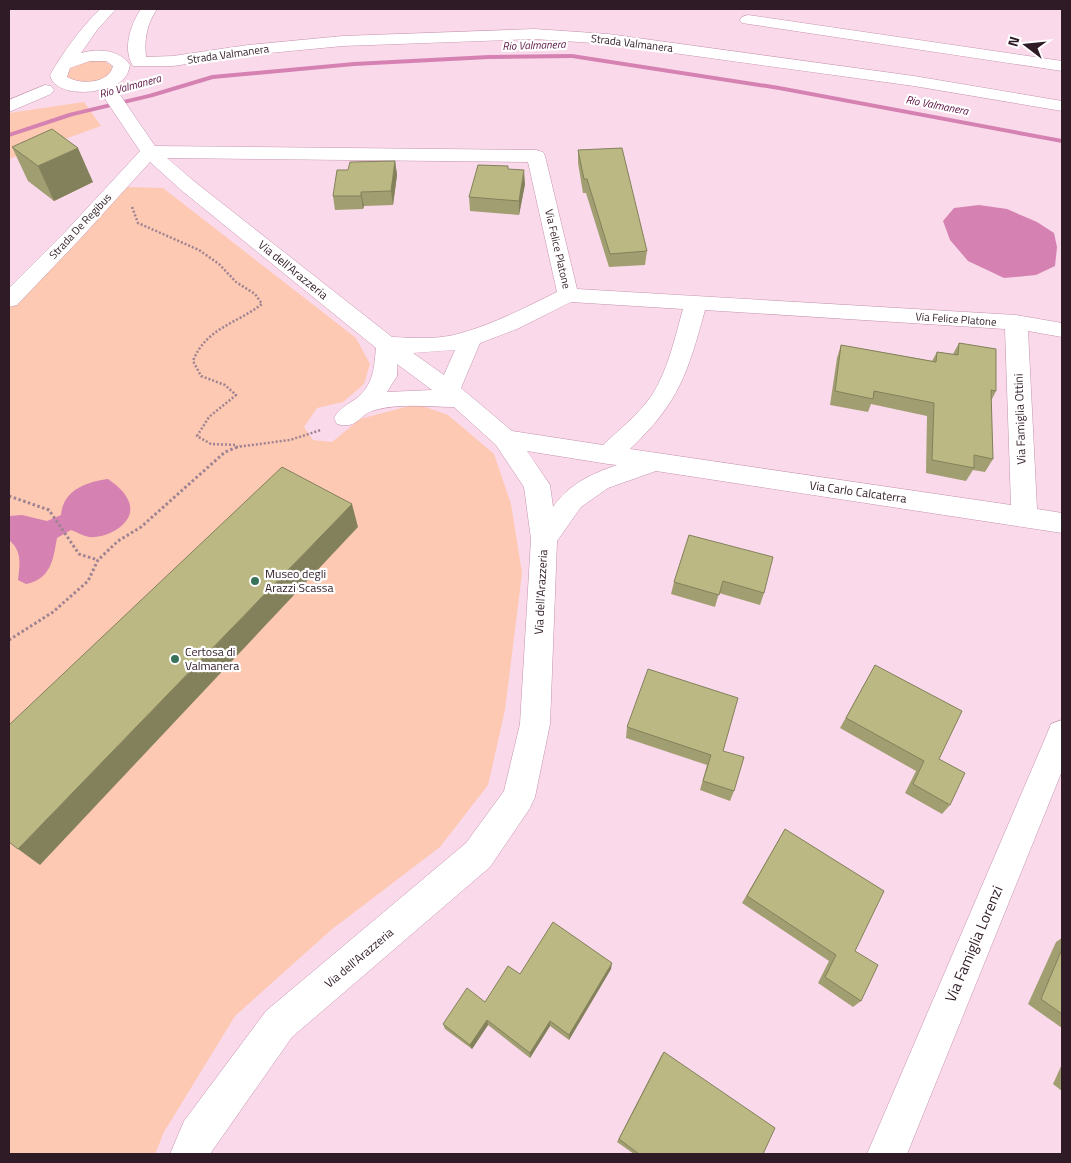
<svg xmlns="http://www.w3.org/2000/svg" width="1071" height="1163" font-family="'Titillium Web',sans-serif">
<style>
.green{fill:#fdc9b2}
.water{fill:#d582b2}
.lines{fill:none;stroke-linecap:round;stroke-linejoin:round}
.stream{fill:#d582b2;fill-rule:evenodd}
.minor-casing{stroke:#c593ae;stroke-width:1}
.path-far1{stroke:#9e8392;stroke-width:2.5;stroke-dasharray:2 2;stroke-linecap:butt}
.path{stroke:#9e8392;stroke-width:3;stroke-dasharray:2.5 2.5;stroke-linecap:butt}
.minor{fill:#fff;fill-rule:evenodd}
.wall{fill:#a19e71}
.shaded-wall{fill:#83815c}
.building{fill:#bbb883;stroke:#83815c}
.poi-dot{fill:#39725b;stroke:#fff;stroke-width:2}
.labels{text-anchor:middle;stroke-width:4.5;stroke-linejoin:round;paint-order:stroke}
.far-street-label{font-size:11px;fill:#2f1b26;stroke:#fff}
.far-water-label{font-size:11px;font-style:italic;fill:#5a1041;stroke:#fff}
.street-label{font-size:12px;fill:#2f1b26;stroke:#fff}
.poi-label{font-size:12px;fill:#2f1b26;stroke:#fff;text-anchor:start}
.near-street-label{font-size:15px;fill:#2f1b26;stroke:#fff}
</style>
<rect width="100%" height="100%" fill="#fad9ea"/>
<g class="green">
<path d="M90,61H104L112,66L111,73C98,83 83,84 68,78L67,75L71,67Z"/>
<polygon points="84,102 101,126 9,159 9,113"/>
<polygon points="125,187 163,188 356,338 370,364 364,384 343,402 317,408 304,427 313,440 332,442 360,419 417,404 448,415 494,454 511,504 522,573 505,710 488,785 440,847 331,930 235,1016 164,1132 155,1154 9,1154 9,306"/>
</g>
<g class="water">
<polygon points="979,205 1007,209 1037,222 1054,233 1057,247 1055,266 1036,275 1004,278 968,261 950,240 943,221 954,208"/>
<path d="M108,479C115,484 123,490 127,498C141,521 108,539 89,537C83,536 77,532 71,530L57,538C53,560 51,579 26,584L18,580C20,563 22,551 9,540V516L22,515L47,521L61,515C63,490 86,482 108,479Z"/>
</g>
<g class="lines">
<polygon class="stream" points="572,54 779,86 1062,139 1062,143 779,90 572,58 489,59 354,66 213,79 153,97 73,116 9,137 9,133 69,113 149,94 212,75 354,62 489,55"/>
<defs>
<g id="minor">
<path d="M100,9H116L97,30L81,53C98,48 120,50 130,65C128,76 123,81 114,86L155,146L536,150L543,152L545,156L577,289L1016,315L1062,323V337L1028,331L1037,509L1062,513V533L656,471L608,488L581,507L557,541L550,724L535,797L530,808L490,867L292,1037L210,1154H170L184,1121L266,1011L466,843L504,791L520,724L531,539L524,487L496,445L454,407C429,407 400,403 375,410C359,414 358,430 337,424L334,418C339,408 349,404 357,398C374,384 374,367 376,348L181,190L150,162L80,239L17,305L9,307V288L66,231L140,151L99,90C84,94 54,93 50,75C64,51 80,29 100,9ZM90,61H106L113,66C109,84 80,85 67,77L70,68ZM167,158L528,162L557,292C526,307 494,324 461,333C439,340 415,338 392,337L195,182ZM571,302L683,309C675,337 668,370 652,395C639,414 620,429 603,445L512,431L461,388L480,343L517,329ZM705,310L1005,329L1011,505L630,449C679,403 688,372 705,310ZM455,350L444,375L413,353ZM397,364L432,390L387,392L397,376ZM527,451L608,464L617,465C591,474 569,484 553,507L550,485Z"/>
<path d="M141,9H157C147,24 144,39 146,57L173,56L248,45L343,36L534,29L608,34L914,76L1062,101V111L914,86L608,44L534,39L343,46L248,55L173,66H133C122,49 131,23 141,9Z"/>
<polygon points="748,15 1062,61 1062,71 742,23 740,20 742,17"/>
<polygon points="45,85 51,86 54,90 51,94 9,112 9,100"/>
<polygon points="1062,720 1062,771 907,1154 867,1154 1047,734 1051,724"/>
</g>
</defs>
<use href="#minor" class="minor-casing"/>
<g class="path-far1">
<path d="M132,207L138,223L199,250L219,264L236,282L255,294L262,304C236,324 206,328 193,361L201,376L225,385L236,395L209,417L197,436L211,444L237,445"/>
<polyline points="236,447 290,440 321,430"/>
</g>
<g class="path">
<polyline points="9,496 49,510 79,554 98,560"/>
<polyline points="9,640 53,612 88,581 98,560 118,541 141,527 225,452 240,446"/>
</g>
<use href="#minor" class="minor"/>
</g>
<g class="wall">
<polygon points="12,147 93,182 54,201 28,181"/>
<polygon points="578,150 647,251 645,265 609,267 586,193 583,193 578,163"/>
<polygon points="395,161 397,175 393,205 364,206 363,209 335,210 333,196 348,170"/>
<polygon points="508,166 508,169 525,184 519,215 470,211 469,197"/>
<polygon points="959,343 996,391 991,401 993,459 985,472 973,470 966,481 926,473 927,416 871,404 868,412 830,405 837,358 841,345 932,361 937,352 953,354"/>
<polygon points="689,535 764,593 760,605 719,593 715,607 671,594 674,582"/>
<polygon points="875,665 939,759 950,805 942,814 905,793 916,771 840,728"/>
<polygon points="627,727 723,751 734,791 730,801 700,790 707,765 626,738"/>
<polygon points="785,829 855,951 861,1001 853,1007 818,983 829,961 742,903"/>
<polygon points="1062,938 1062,1028 1028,1004 1056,942"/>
<polygon points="611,969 569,1040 550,1026 530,1058 488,1025 472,1049 445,1029 443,1024 485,1002 520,974"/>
<polygon points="664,1052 763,1154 634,1154 617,1142 661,1056"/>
<polygon points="1062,1064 1062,1091 1053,1084"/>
</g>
<g class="shaded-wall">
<polygon points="78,148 93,182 54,201 38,166"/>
<polygon points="395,161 397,175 393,205 391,191"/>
<polygon points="524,170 525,184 519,215 519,201"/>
<polygon points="361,192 364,206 363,209 361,196"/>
<polygon points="352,504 358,527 40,865 18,849"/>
<polygon points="612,963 611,969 569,1040 569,1035"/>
<polygon points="487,1020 488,1025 472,1049 470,1045"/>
<polygon points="550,1021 550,1026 530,1058 530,1053"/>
</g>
<g class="building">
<polygon points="52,129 78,148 38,166 12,147"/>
<polygon points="622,148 647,251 610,254 587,179 584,179 578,150"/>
<polygon points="395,161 391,191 361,192 361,196 333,196 337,170 348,170 350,162"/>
<polygon points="478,165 508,166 508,169 524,170 519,201 469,197"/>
<polygon points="959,343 996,349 996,391 991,390 993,459 974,455 974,468 932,460 934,403 874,391 873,399 835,391 841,345 936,362 937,352 958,355"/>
<polygon points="282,467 352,504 18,849 9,842 9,725"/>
<polygon points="689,535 773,557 764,593 723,581 719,595 674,582"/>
<polygon points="875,665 962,711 939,759 965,773 950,805 913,784 924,761 846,718"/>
<polygon points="648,669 738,698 723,751 744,757 734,791 703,781 711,755 627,727"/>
<polygon points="785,829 884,891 855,951 878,965 861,1001 825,977 836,955 747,896"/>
<polygon points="553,922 612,963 569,1035 550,1021 530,1053 487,1020 470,1045 443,1024 467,988 485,1002 508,966 520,974"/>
<polygon points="1062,949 1062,1014 1041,999"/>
<polygon points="664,1052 775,1128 763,1154 639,1154 619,1139"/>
</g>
<g class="poi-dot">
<circle cx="255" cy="581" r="5"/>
<circle cx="175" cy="659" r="5"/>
</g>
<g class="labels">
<g class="far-street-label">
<text transform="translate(632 43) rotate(7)" y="4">Strada Valmanera</text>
<text transform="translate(228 54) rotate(-8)" y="4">Strada Valmanera</text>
<text transform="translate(80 226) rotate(-47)" y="4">Strada De Regibus</text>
<text transform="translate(558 249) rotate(77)" y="4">Via Felice Platone</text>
<text transform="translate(956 319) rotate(4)" y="4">Via Felice Platone</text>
</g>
<g class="far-water-label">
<text transform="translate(534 45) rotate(-2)" y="4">Rio Valmanera</text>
<text transform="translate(130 86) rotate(-15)" y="4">Rio Valmanera</text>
<text transform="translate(937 105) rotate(11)" y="4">Rio Valmanera</text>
</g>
<g class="street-label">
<text transform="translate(293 270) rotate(39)" y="4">Via dell'Arazzeria</text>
<text transform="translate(1020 419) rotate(-92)" y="4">Via Famiglia Ottini</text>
<text transform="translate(858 492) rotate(8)" y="4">Via Carlo Calcaterra</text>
<text transform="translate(541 592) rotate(-87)" y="4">Via dell'Arazzeria</text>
<text transform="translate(359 958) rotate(-40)" y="4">Via dell'Arazzeria</text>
</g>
<g class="poi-label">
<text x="265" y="578">Museo degli<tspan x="265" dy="14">Arazzi Scassa</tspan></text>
<text x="185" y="656">Certosa di<tspan x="185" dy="14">Valmanera</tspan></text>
</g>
<g class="near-street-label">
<text transform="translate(974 944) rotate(-67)" y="5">Via Famiglia Lorenzi</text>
</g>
</g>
<rect width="1071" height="1163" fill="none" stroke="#2f1b26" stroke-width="20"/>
<g transform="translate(1026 45) rotate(286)" stroke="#ffffff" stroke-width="4" paint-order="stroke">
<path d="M0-4L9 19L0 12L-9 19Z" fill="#2f1b26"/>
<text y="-8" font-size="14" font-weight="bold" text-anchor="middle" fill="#2f1b26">N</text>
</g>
</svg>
